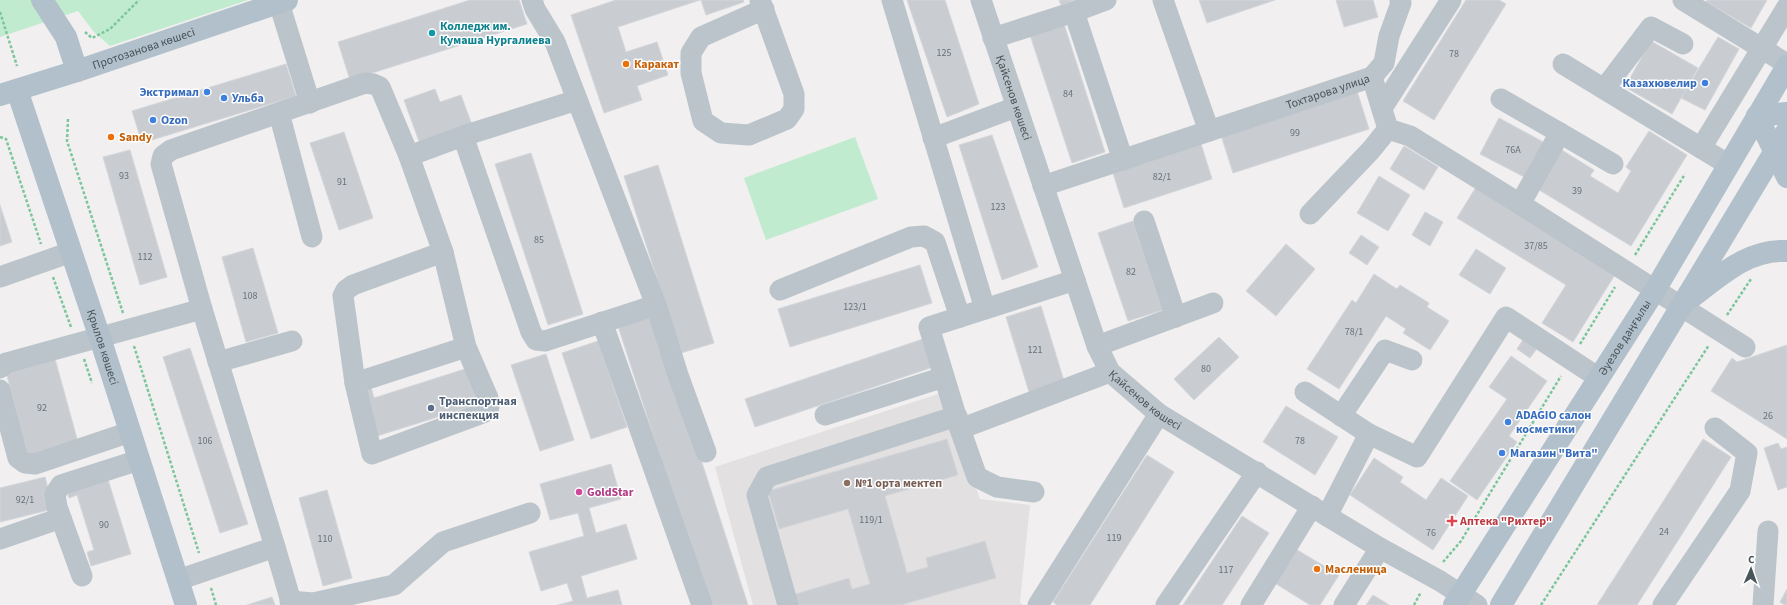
<svg xmlns="http://www.w3.org/2000/svg" width="1787" height="605" font-family="'Source Sans 3',sans-serif">
<style>
.education{fill:#e2e0e0}
.green{fill:#c1ebce}
.building{fill:#c9ccd1;stroke:#d3d6da}
.lines{fill:none;stroke-linecap:round;stroke-linejoin:round}
.path{stroke:#7cc69c;stroke-width:2.5;stroke-dasharray:3 2;stroke-linecap:butt}
.minor{stroke:#bbc4ca;stroke-width:21}
.major{stroke:#b1c0cb;stroke-width:22}
.culture-dot{fill:#0f9aa8;stroke:#fff;stroke-width:1.5}
.food-dot{fill:#e8710a;stroke:#fff;stroke-width:1.5}
.shop-dot{fill:#3f7fe0;stroke:#fff;stroke-width:1.5}
.service-dot{fill:#5c6f8a;stroke:#fff;stroke-width:1.5}
.education-dot{fill:#8d6e63;stroke:#fff;stroke-width:1.5}
.hotel-dot{fill:#d1479c;stroke:#fff;stroke-width:1.5}
.health-dot{fill:#e0444e;stroke:#fff;stroke-width:1.5}
.labels{text-anchor:middle;stroke-width:3;stroke-linejoin:round;paint-order:stroke}
.number-label{font-size:10px;fill:#687178}
.culture-label{font-size:12px;font-weight:bold;fill:#0d838f;stroke:#fff;text-anchor:start}
.street-label{font-size:12px;fill:#48535a;stroke:#fff}
.food-label{font-size:12px;font-weight:bold;fill:#c56008;stroke:#fff;text-anchor:start}
.shop-label{font-size:12px;font-weight:bold;fill:#366cbe;stroke:#fff;text-anchor:start}
.service-label{font-size:12px;font-weight:bold;fill:#4e5e75;stroke:#fff;text-anchor:start}
.education-label{font-size:12px;font-weight:bold;fill:#785e54;stroke:#fff;text-anchor:start}
.hotel-label{font-size:12px;font-weight:bold;fill:#b23c85;stroke:#fff;text-anchor:start}
.health-label{font-size:12px;font-weight:bold;fill:#be3a42;stroke:#fff;text-anchor:start}
</style>
<rect width="100%" height="100%" fill="#f1efef"/>
<polygon class="education" points="941,393 980,499 1030,505 1020,602 1023,605 753,605 715,467"/>
<g class="green">
<polygon points="0,0 248,0 110,46 94,32 78,11 0,37"/>
<polygon points="855,137 878,199 766,240 744,178"/>
</g>
<g class="building">
<polygon points="470,0 519,0 527,24 350,80 338,42"/>
<polygon points="616,0 700,0 618,27 626,52 657,42 668,75 637,86 642,100 604,113 571,15"/>
<polygon points="701,0 743,0 744,2 706,15"/>
<polygon points="907,0 945,0 979,104 947,117"/>
<polygon points="1059,0 1076,0 1061,5"/>
<polygon points="1199,0 1275,0 1207,23"/>
<polygon points="1336,0 1373,0 1378,17 1344,27"/>
<polygon points="1466,0 1499,0 1506,4 1434,120 1403,101"/>
<polygon points="1707,0 1767,0 1751,28 1706,2"/>
<polygon points="1064,24 1105,152 1072,163 1030,35"/>
<polygon points="1718,37 1739,49 1705,110 1681,98"/>
<polygon points="1651,41 1698,68 1672,114 1625,87"/>
<polygon points="286,64 296,96 142,143 132,111"/>
<polygon points="435,89 440,102 461,95 472,125 420,144 404,100"/>
<polygon points="1357,91 1369,129 1233,173 1221,135"/>
<polygon points="1499,118 1547,144 1528,179 1480,154"/>
<polygon points="1649,131 1687,155 1631,246 1536,188 1560,149 1594,170 1590,176 1618,193 1631,171 1626,167"/>
<polygon points="344,132 373,218 339,230 310,143"/>
<polygon points="992,135 1038,267 1002,280 959,145"/>
<polygon points="1201,144 1212,179 1124,208 1113,173"/>
<polygon points="1404,146 1438,167 1424,190 1390,169"/>
<polygon points="130,150 167,277 140,285 103,157"/>
<polygon points="531,153 583,314 548,325 495,164"/>
<polygon points="658,165 714,343 681,353 624,176"/>
<polygon points="1379,176 1410,195 1388,231 1357,213"/>
<polygon points="1476,187 1616,273 1573,342 1542,323 1566,285 1457,218"/>
<polygon points="0,205 12,242 0,246"/>
<polygon points="1425,212 1443,222 1430,246 1412,235"/>
<polygon points="1133,221 1163,310 1128,321 1098,233"/>
<polygon points="1361,235 1379,247 1367,265 1349,253"/>
<polygon points="1286,244 1315,269 1276,316 1246,291"/>
<polygon points="253,248 278,333 246,342 222,257"/>
<polygon points="1476,249 1506,268 1490,294 1459,275"/>
<polygon points="920,265 932,303 790,347 778,309"/>
<polygon points="1374,274 1397,289 1400,285 1429,303 1427,307 1449,321 1430,350 1403,333 1406,329 1386,316 1339,389 1307,369 1352,300 1356,303"/>
<polygon points="1041,306 1064,381 1029,392 1006,317"/>
<polygon points="654,314 748,605 708,605 618,326"/>
<polygon points="1219,337 1239,357 1194,400 1174,379"/>
<polygon points="1524,338 1538,347 1530,358 1517,349"/>
<polygon points="923,339 933,367 755,427 745,399"/>
<polygon points="598,341 627,427 591,439 562,353"/>
<polygon points="1787,345 1787,439 1711,391 1732,358 1737,362"/>
<polygon points="190,348 248,524 220,533 163,357"/>
<polygon points="546,354 574,440 540,451 511,365"/>
<polygon points="54,355 79,446 29,459 5,368"/>
<polygon points="1511,356 1547,381 1509,436 1517,442 1477,500 1450,481 1507,399 1489,387"/>
<polygon points="468,368 479,404 377,436 363,389 371,387 374,398"/>
<polygon points="1286,406 1338,437 1315,475 1263,442"/>
<polygon points="947,439 958,475 885,496 907,573 928,567 926,558 985,541 996,578 901,605 791,605 789,596 849,578 852,589 870,584 848,509 779,529 768,491"/>
<polygon points="1703,439 1731,457 1637,605 1597,605"/>
<polygon points="1778,443 1781,449 1787,447 1787,487 1778,490 1764,448"/>
<polygon points="1147,455 1174,472 1090,605 1057,605 1053,602"/>
<polygon points="1374,458 1403,477 1400,482 1426,500 1441,478 1468,496 1433,550 1350,495"/>
<polygon points="611,464 621,499 589,508 596,533 626,524 637,559 581,576 587,598 618,590 622,605 558,605 573,601 567,583 541,591 529,552 584,536 578,513 550,520 540,484"/>
<polygon points="106,473 131,554 91,566 87,552 94,550 77,495 69,498 65,485"/>
<polygon points="45,477 53,509 0,522 0,488"/>
<polygon points="327,490 352,578 323,586 299,498"/>
<polygon points="1242,516 1269,533 1222,605 1183,605"/>
<polygon points="1294,548 1339,575 1320,605 1310,605 1273,582"/>
<polygon points="1787,589 1787,605 1785,605 1780,602"/>
<polygon points="1373,595 1386,603 1389,605 1366,605"/>
<polygon points="272,597 275,605 247,605"/>
</g>
<g class="lines">
<g class="path">
<polyline points="0,12 17,66"/>
<polyline points="85,32 92,38 110,29 139,0"/>
<polyline points="68,119 67,141 123,313"/>
<polyline points="0,137 6,139 41,244"/>
<polyline points="1635,255 1685,174"/>
<polyline points="53,277 71,327"/>
<polyline points="1727,315 1751,279"/>
<polyline points="1580,344 1615,287"/>
<polyline points="134,346 199,553"/>
<polyline points="84,359 92,383"/>
<polyline points="1443,562 1461,541 1561,376"/>
<polyline points="211,588 216,605"/>
<polyline points="1414,605 1421,592"/>
<polyline points="1541,605 1709,345"/>
</g>
<g class="minor">
<polyline points="760,0 794,94 794,109 787,119 749,135 721,133 703,121 691,73 691,53 701,37 764,9"/>
<polyline points="892,0 985,309"/>
<path id="s1" d="M981,0L1097,346L1110,372L1159,414L1380,548L1440,581L1477,605"/>
<polyline points="1163,0 1209,131"/>
<polyline points="1683,0 1787,64"/>
<polyline points="279,3 310,103"/>
<polyline points="1074,12 1106,0"/>
<polyline points="993,38 1074,12 1123,160"/>
<polyline points="1563,64 1729,165"/>
<polyline points="1372,77 1384,63 1389,36 1401,3 1400,0"/>
<polyline points="1604,89 1651,27 1683,44"/>
<polyline points="1501,99 1560,133"/>
<polyline points="1382,108 1451,0"/>
<polyline points="279,113 312,237"/>
<polyline points="463,136 577,100"/>
<polyline points="933,138 1016,107"/>
<polyline points="1701,148 1787,7"/>
<polyline points="409,156 463,136 531,332 536,340 545,341 656,305 555,42 535,9 532,0"/>
<path id="s2" d="M1043,186L1372,77L1388,129L1410,136L1520,204L1745,347"/>
<polyline points="1520,204 1560,133 1613,164"/>
<polyline points="1310,214 1371,150 1388,129"/>
<polyline points="1144,221 1176,317"/>
<polyline points="0,277 71,252"/>
<polyline points="780,290 911,237 924,236 935,242 960,317"/>
<polyline points="656,305 678,375 706,452"/>
<polyline points="602,322 702,605"/>
<polyline points="1097,346 1213,303"/>
<polyline points="218,362 292,341"/>
<polyline points="0,368 6,363 202,309"/>
<polyline points="355,383 343,296 346,290 353,285 443,252"/>
<polyline points="0,390 18,458 25,463 35,464 130,432"/>
<polyline points="1305,392 1369,434 1327,516"/>
<polyline points="825,415 944,377"/>
<polyline points="1341,416 1385,350 1412,360"/>
<polyline points="960,429 929,327 1075,280"/>
<polyline points="1369,434 1417,457 1506,317 1599,378"/>
<polyline points="1034,492 997,487 977,477 960,429 1110,372"/>
<polyline points="0,539 61,518"/>
<polyline points="275,547 292,605"/>
<polyline points="82,576 57,507 55,494 61,485 139,460"/>
<polyline points="178,580 275,547 202,309 161,164 163,156 171,150 365,83 373,84 380,87 409,156 443,252 466,347 488,398 489,407 483,413 372,454 355,383 466,347"/>
<polyline points="290,601 313,603 394,585 443,542 530,513"/>
<polyline points="788,605 757,495 767,477 957,416"/>
<polyline points="1038,605 1159,414"/>
<polyline points="1166,605 1257,472"/>
<polyline points="1251,605 1312,506"/>
<polyline points="1344,605 1380,548"/>
<polyline points="1663,605 1740,491 1747,453 1715,428"/>
<polyline points="1763,605 1768,531"/>
</g>
<g class="major">
<polyline points="42,0 66,37 77,71"/>
<path id="s3" d="M17,90L100,338L186,605"/>
<path id="s4" d="M0,95L77,71L287,0"/>
<polyline points="1757,116 1787,177"/>
<polyline points="1757,116 1787,113"/>
<path d="M1692,297C1721,275 1748,249 1787,251"/>
<path id="s5" d="M1454,605L1655,290L1787,66"/>
<polyline points="1501,605 1787,131"/>
</g>
</g>
<circle class="culture-dot" cx="432" cy="33" r="4"/>
<g class="food-dot">
<circle cx="626" cy="64" r="4"/>
<circle cx="111" cy="137" r="4"/>
<circle cx="1317" cy="569" r="4"/>
</g>
<g class="shop-dot">
<circle cx="1705" cy="83" r="4"/>
<circle cx="207" cy="92" r="4"/>
<circle cx="224" cy="98" r="4"/>
<circle cx="153" cy="120" r="4"/>
<circle cx="1508" cy="422" r="4"/>
<circle cx="1502" cy="453" r="4"/>
</g>
<circle class="service-dot" cx="431" cy="408" r="4"/>
<circle class="education-dot" cx="847" cy="483" r="4"/>
<circle class="hotel-dot" cx="579" cy="492" r="4"/>
<path class="health-dot" d="M1450 515h4v4h4v4h-4v4h-4v-4h-4v-4h4z"/>
<g class="labels">
<g class="number-label">
<text x="944" y="56">125</text>
<text x="1454" y="57">78</text>
<text x="1068" y="97">84</text>
<text x="1295" y="136">99</text>
<text x="1513" y="153">76А</text>
<text x="124" y="179">93</text>
<text x="1162" y="180">82/1</text>
<text x="342" y="185">91</text>
<text x="1577" y="194">39</text>
<text x="998" y="210">123</text>
<text x="539" y="243">85</text>
<text x="1536" y="249">37/85</text>
<text x="145" y="260">112</text>
<text x="1131" y="275">82</text>
<text x="250" y="299">108</text>
<text x="855" y="310">123/1</text>
<text x="1354" y="335">78/1</text>
<text x="1035" y="353">121</text>
<text x="1206" y="372">80</text>
<text x="42" y="411">92</text>
<text x="1768" y="419">26</text>
<text x="205" y="444">106</text>
<text x="1300" y="444">78</text>
<text x="25" y="503">92/1</text>
<text x="871" y="523">119/1</text>
<text x="104" y="528">90</text>
<text x="1664" y="535">24</text>
<text x="1431" y="536">76</text>
<text x="1114" y="541">119</text>
<text x="325" y="542">110</text>
<text x="1226" y="573">117</text>
</g>
<g class="culture-label">
<text x="440" y="30">Колледж им.<tspan x="440" dy="14">Кумаша Нургалиева</tspan></text>
</g>
<g class="street-label">
<text dy="4" stroke="none"><textPath href="#s4" startOffset="151">Протозанова көшесі</textPath></text>
<text dy="4" stroke="none"><textPath href="#s2" startOffset="300">Тохтарова улица</textPath></text>
<text dy="4" stroke="none"><textPath href="#s1" startOffset="103">Қайсенов көшесі</textPath></text>
<text dy="4" stroke="none"><textPath href="#s5" startOffset="317">Әуезов даңғылы</textPath></text>
<text dy="4" stroke="none"><textPath href="#s3" startOffset="271">Крылов көшесі</textPath></text>
<text dy="4" stroke="none"><textPath href="#s1" startOffset="439">Қайсенов көшесі</textPath></text>
</g>
<g class="food-label">
<text x="634" y="68">Каракат</text>
<text x="119" y="141">Sandy</text>
<text x="1325" y="573">Масленица</text>
</g>
<g class="shop-label">
<text x="1697" y="87" text-anchor="end">Казахювелир</text>
<text x="199" y="96" text-anchor="end">Экстримал</text>
<text x="232" y="102">Ульба</text>
<text x="161" y="124">Ozon</text>
<text x="1516" y="419">ADAGIO салон<tspan x="1516" dy="14">косметики</tspan></text>
<text x="1510" y="457">Магазин "Вита"</text>
</g>
<g class="service-label">
<text x="439" y="405">Транспортная<tspan x="439" dy="14">инспекция</tspan></text>
</g>
<g class="education-label">
<text x="855" y="487">№1 орта мектеп</text>
</g>
<g class="hotel-label">
<text x="587" y="496">GoldStar</text>
</g>
<g class="health-label">
<text x="1460" y="525">Аптека "Рихтер"</text>
</g>
</g>
<g transform="translate(1751 569) rotate(2)" stroke="#ffffff" stroke-width="3" paint-order="stroke">
<path d="M0-3L7 15L0 10L-7 15Z" fill="#48535a"/>
<text y="-6" font-size="11" font-weight="bold" text-anchor="middle" fill="#48535a">С</text>
</g>
</svg>
